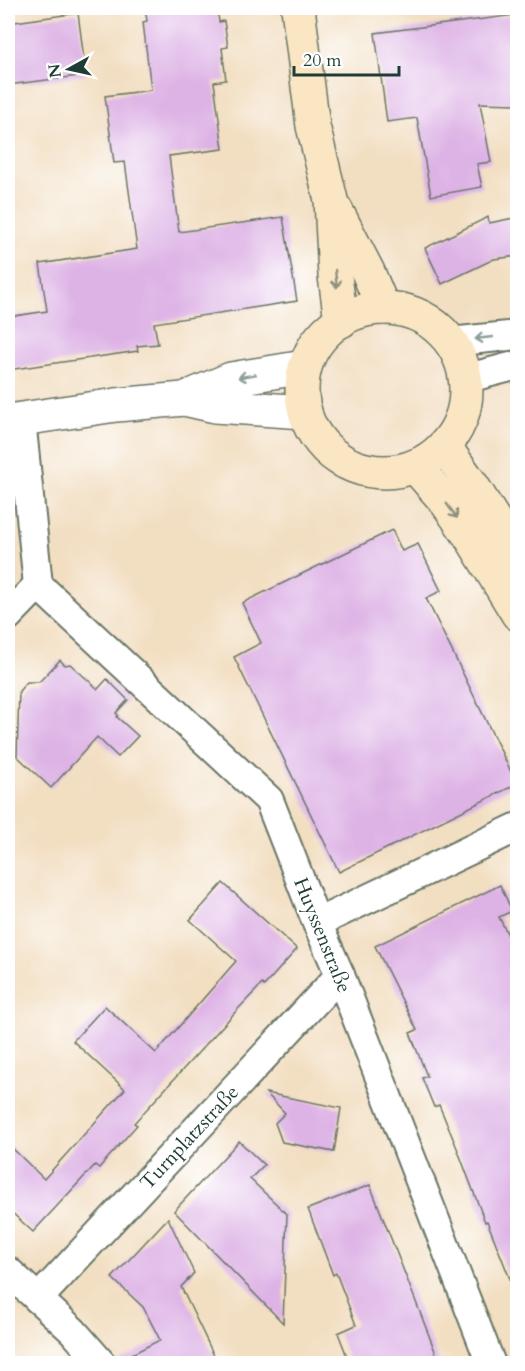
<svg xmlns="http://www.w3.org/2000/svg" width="525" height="1371" font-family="Cardo,serif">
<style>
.building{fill:#ddb2e5}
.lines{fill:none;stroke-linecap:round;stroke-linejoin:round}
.minor-casing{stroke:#697565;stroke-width:32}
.tertiary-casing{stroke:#697565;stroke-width:36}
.secondary-casing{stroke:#697565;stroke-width:36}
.minor{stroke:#fff;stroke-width:28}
.tertiary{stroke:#fff;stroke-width:33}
.secondary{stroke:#fbe6c4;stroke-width:33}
.oneway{stroke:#8d927c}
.oneway2{stroke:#8f9e9a}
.labels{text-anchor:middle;stroke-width:4.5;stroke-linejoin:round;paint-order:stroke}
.street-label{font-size:20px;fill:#1f3d34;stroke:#fff}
</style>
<rect width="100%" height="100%" fill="#fff"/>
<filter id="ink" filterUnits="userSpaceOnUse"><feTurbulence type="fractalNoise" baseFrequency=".0167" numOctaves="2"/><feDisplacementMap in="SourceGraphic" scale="12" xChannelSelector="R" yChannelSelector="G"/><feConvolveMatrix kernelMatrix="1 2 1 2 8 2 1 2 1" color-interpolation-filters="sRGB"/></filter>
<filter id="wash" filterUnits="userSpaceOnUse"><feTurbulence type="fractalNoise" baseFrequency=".008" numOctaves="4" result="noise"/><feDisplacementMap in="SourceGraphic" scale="24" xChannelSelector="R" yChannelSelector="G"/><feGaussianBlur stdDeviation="1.35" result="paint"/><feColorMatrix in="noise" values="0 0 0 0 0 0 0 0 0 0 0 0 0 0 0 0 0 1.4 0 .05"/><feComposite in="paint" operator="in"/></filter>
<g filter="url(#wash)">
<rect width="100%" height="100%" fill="#f2dec1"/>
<g id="blocks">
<g class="building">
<polygon points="145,8 217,8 219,22 224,21 228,47 222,48 226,80 214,82 223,149 169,156 179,232 283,217 297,301 154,323 158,344 137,346 138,351 8,370 8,317 47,311 40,264 137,249 125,162 114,163 105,96 151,90 143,22 147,21"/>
<polygon points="78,13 86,75 8,85 8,23"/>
<polygon points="515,15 518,40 518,104 480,103 491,162 477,164 482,187 431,196 417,118 387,122 375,33"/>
<polygon points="488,217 489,223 514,218 518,236 518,256 494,259 442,284 425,248"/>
<polygon points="392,530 402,551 418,544 441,591 426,598 517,784 339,872 234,657 261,643 242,603"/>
<polygon points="60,660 65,665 70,664 98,689 107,679 128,700 116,713 118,715 117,717 138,736 118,757 97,737 51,788 17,756 19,691 27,682 39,682"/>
<polygon points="223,883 297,949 264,986 262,984 239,1008 134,1123 137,1125 99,1168 95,1165 33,1232 8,1209 8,1144 44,1179 125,1089 73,1041 105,1006 156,1053 236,961 190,920"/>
<polygon points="500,885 512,911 499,917 518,955 518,1294 516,1294 487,1221 485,1222 457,1148 439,1105 434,1107 422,1078 427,1076 410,1033 417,1030 375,946"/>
<polygon points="266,1093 341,1108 334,1152 282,1142 275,1123 285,1113"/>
<polygon points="239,1141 264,1165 250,1179 287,1214 283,1323 174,1211"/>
<polygon points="370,1185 416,1302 440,1364 350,1364 338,1333 356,1325 336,1273 333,1275 308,1209"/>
<polygon points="168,1218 194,1273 181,1287 218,1364 118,1364 118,1361 160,1340 143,1307 112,1278"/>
</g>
</g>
</g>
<g filter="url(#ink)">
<use href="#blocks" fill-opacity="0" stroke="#697565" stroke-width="1.5"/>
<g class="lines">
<defs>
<g id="minor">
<polyline points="450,342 518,335"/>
<polyline points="464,379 518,365"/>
<polyline points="21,419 38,585"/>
<polyline points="38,585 269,800 317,923 340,975 491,1364"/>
<polyline points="8,616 38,585"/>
<polyline points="317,923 518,827"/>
<polyline points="8,1271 73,1331 102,1364"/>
<polyline points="38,1299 340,975"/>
</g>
<g id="tertiary">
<polyline points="184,399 231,379 304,367"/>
<polyline points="8,421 116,405 184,399 215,406 305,412"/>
</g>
<g id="secondary">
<polyline points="298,8 313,126 331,200 335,276 341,321"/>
<polyline points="336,210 368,272 383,308"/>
<circle cx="384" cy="390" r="82"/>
<polyline points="444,446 472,485 518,558"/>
<polyline points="415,466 447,503 472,539 518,614"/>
</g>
</defs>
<use href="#minor" class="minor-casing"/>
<use href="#tertiary" class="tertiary-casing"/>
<use href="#secondary" class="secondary-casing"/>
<use href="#minor" class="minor"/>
<use href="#tertiary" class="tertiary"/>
<use href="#secondary" class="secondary"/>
</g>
<defs><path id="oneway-shaft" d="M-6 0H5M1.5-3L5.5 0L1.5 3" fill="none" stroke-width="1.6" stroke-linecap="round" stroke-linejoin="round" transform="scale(1.5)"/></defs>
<g class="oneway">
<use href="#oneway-shaft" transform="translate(336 279) rotate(84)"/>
<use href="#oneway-shaft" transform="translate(452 511) rotate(54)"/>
</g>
<g class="oneway2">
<use href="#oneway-shaft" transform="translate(484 338) rotate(174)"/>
<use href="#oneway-shaft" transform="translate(247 376) rotate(170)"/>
</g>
</g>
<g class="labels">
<g class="street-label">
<text transform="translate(323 935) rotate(68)" y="7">Huyssenstraße</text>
<text transform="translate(189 1137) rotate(-47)" y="7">Turnplatzstraße</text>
</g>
</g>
<rect width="525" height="1371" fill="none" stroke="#fff" stroke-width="30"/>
<g transform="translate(69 69) rotate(262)" stroke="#ffffff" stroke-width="4.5" paint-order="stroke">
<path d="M0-4.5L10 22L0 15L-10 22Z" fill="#1f3d34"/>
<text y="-9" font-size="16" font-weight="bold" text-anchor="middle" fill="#1f3d34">N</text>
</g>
<path d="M294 66v9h105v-9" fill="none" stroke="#1f3d34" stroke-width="3"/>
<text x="303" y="66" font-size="18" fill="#1f3d34" stroke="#ffffff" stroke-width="4.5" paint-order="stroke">20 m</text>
</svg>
